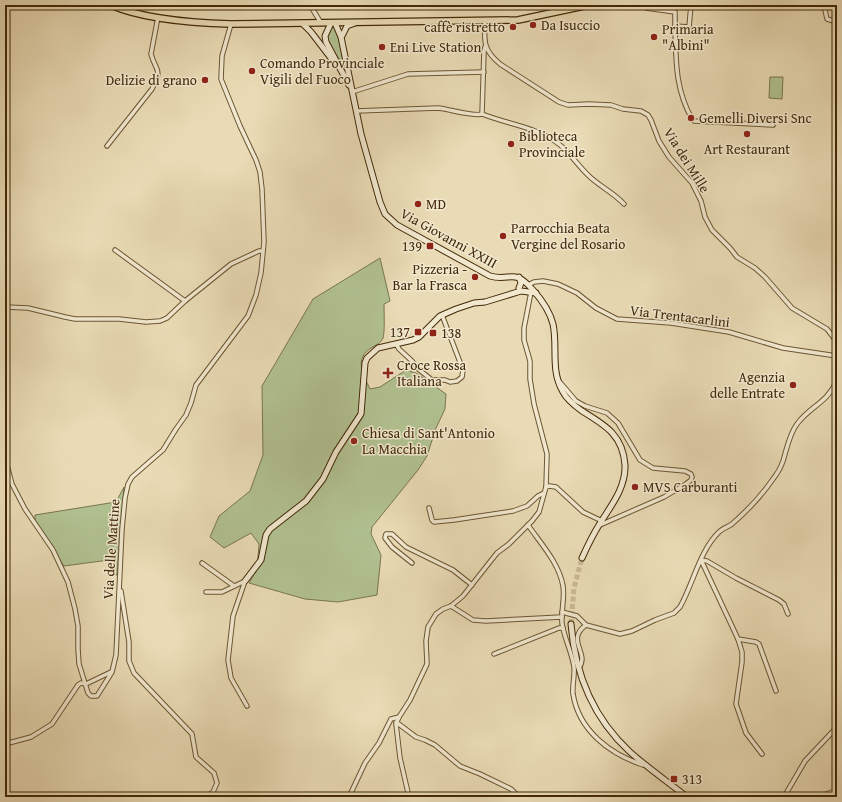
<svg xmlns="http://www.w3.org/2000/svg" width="842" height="802" font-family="'Gentium Book Plus',serif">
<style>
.green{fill:#b1c191;stroke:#7a754d}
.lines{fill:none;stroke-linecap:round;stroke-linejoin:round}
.secondary-tunnel{stroke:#c8b793;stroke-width:5;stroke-dasharray:5 2.5;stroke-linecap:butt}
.street-casing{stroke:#6c5634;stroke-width:5.5}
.secondary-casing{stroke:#422909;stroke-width:7}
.primary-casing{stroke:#422909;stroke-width:8}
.street{stroke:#f1e8cf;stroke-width:3.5}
.secondary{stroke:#f1e8cf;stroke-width:5}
.primary{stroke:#e9dbb5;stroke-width:5.5}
.rail{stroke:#422909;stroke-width:1;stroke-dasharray:7 7;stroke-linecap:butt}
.poi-dot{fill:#8f2418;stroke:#f1e8cf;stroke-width:1.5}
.labels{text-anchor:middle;stroke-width:3;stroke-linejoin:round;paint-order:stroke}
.poi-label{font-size:14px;fill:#422909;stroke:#f1e8cf;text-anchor:start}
.street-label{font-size:14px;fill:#422909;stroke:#f1e8cf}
</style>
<rect width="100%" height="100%" fill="#e9dbb5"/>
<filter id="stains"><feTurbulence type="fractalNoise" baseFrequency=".005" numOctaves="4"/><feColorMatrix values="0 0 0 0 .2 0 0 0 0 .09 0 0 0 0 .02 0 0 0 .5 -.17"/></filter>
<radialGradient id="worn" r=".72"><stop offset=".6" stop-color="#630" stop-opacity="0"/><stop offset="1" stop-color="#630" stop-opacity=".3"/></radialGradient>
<g class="green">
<polygon points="332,26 336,30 338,34 347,73 327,39 328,32"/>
<polygon points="770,77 783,77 782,99 769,98"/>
<path d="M380,258L390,301L384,304C384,311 385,332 383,338C381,343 376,345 371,348C354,359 363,374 370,389L380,387L406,370L416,373L446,394L445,409L436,428L427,456L418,470L372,527L371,534L381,555L377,595L338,602L305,599L249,583L257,569L259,544L251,533L224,548L210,537L219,516L250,491L263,455L262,386L313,299Z"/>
<polygon points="124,487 117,575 108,574 109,560 64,566 35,521 35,515 116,502"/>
</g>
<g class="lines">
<polyline class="secondary-tunnel" points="571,624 574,588 582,558"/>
<defs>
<g id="street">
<polyline points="310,5 321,23"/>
<polyline points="644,5 646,8 675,12 675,26"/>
<path d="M691,5L689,27L675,26C676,60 675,89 692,119L694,121L773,125"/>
<polyline points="824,5 827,19 837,22"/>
<path d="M485,21C484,41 483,50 500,64L559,102L568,105L589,104L611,105L623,109L641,111L648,115L651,120L659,141L669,157L692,183L701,201L705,217L712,230L730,248L737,257L755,268L765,277L792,308L827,329L837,342"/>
<polyline points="352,92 408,74 484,72"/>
<path d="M356,111L438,108C448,109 476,117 482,114"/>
<path d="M482,114C507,124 537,127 559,144C571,154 579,167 590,177C601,187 614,193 624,204"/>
<polyline points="482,114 484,51 485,47"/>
<path d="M107,146L152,89C163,68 156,72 151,54L158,17"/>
<polyline points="115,250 185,301"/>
<polyline points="528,285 534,282 543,281 558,284 577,293 596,308 617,319 671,323 729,332 783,348 837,356"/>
<polyline points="531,292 524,328 524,340 530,361 530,379 534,404 547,454 546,487"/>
<polyline points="5,307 28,308 65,317 75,319 119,319 146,322 160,321 167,318 185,301 231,264 259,251 263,251"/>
<polyline points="396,344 399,349 412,361 417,368 432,380 445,380 450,382 457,381 462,377 463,370 442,315"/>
<polyline points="558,380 576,401 585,406 607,413 618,423 640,460 653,468 685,471 691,474 692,477 691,480 686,484 664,497 600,525"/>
<polyline points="5,458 12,484 25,509 53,550 68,582 75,609 78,626 78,649 79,664 88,693 91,696 97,696 112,672 116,655 122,529 125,498 128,484 132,477 163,450 176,429 186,415 191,403 196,385 248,316 256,295 261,273 264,242 262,189 260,172 256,160 240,126 221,79 222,56 231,24"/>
<polyline points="429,508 432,520 434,522 454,520 513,511 527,506 538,496 544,493"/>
<path d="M528,525C541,544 559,563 563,586C565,598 561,610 562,623C564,638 572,652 574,667C575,676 572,685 573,694C579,731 610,754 643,765"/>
<polyline points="701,560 738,639 756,642 759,644 776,691"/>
<polyline points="701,560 707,561 736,578 779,600 784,604 788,614"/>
<polyline points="202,563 234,586"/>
<polyline points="412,563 392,547 385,538 386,534 392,534 406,547 453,570 472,585"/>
<polyline points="245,581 233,616 228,660 231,678 247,706"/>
<polyline points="121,591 129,642 129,661 134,673 192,734 196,757 214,773 217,783 213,792 206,797"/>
<polyline points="206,592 222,592 245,581"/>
<polyline points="451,606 473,620 486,621 562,617"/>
<polyline points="562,612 577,616 586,625"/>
<polyline points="738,639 742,652 742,662 736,704 746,733 762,754"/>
<polyline points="494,654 559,628 563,628"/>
<path d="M579,668C590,653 565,640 586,625L620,634L632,631L655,620L674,613L680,607C693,584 700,550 719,532C723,528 728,527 732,524C747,511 762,495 773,479C777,474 781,467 783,461C787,448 789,435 797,424C811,405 827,404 837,380"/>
<polyline points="396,722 416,737 425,740 435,745 460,766 480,774 511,789 519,797"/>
<polyline points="5,744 31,737 52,724 78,685 81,683 86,684 111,672"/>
<polyline points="349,797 365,763 379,743 391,719 399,717"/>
<polyline points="409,797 400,758 396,724 399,717 410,700 427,664 426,641 428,627 436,614 443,609 451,606 463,596 497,553 509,544 532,521 539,512 546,487 549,486 556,487 583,512 602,521"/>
<polyline points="784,797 805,761 837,727"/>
<polyline points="819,797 837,790"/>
</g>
<g id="secondary">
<polyline points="331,23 325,36 326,42 349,85"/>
<path d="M335,23L341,37L361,134L380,202L385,214L397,225L490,276C511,282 513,267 533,290C541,299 550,312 553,324C558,347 550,370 563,392C567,400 575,406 582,411C605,425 623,435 625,465C626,488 610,507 599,525C592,536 587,547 582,558"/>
<polyline points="303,24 311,32 334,62"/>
<polyline points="342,36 347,26 355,23"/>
<polyline points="519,277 521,283 519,288"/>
<polyline points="245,581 261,560 266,535 270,529 306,501 323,479 336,452 361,414 365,363 367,358 378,348 413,340 419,337 440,316 456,309 474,303 485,302 521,291 536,293"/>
<path d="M571,624C575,673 593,718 630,752C648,768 668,782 687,797"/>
</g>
<path id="primary" d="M111,5C145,20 194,23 231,24L518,20L589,5"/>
</defs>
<use href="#street" class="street-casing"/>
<use href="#secondary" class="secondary-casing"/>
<use href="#primary" class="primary-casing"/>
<use href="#street" class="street"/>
<use href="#secondary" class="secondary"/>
<use href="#primary" class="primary"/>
<polyline class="rail" points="236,5 347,5"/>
</g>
<g class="poi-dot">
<circle cx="533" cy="25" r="4"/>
<circle cx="513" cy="27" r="4"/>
<circle cx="654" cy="37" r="4"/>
<circle cx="382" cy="47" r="4"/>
<circle cx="252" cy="71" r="4"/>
<circle cx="205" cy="80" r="4"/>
<circle cx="691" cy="118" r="4"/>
<circle cx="747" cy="134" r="4"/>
<circle cx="511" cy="144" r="4"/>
<circle cx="418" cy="204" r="4"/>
<circle cx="503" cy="236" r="4"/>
<rect x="426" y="242" width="8" height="8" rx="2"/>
<circle cx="475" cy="277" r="4"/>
<rect x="414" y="328" width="8" height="8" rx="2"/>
<rect x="429" y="329" width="8" height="8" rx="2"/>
<path d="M386 367h4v4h4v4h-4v4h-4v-4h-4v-4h4z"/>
<circle cx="793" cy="385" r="4"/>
<circle cx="354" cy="441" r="4"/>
<circle cx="635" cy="487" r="4"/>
<rect x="670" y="775" width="8" height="8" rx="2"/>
</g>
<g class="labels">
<g class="poi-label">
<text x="541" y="30">Da Isuccio</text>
<text x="505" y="32" text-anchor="end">caffè ristretto</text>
<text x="662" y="34">Primaria<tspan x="662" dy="16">"Albini"</tspan></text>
<text x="390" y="52">Eni Live Station</text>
<text x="260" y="68">Comando Provinciale<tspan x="260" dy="16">Vigili del Fuoco</tspan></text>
<text x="197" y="85" text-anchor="end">Delizie di grano</text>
<text x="699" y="123">Gemelli Diversi Snc</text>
<text x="519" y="141">Biblioteca<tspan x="519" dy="16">Provinciale</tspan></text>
<text x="747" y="154" text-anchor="middle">Art Restaurant</text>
<text x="426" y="209">MD</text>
<text x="511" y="233">Parrocchia Beata<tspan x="511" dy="16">Vergine del Rosario</tspan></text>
<text x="422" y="251" text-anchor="end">139</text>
<text x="467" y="274" text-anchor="end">Pizzeria -<tspan x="467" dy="16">Bar la Frasca</tspan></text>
<text x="410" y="337" text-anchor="end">137</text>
<text x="441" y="338">138</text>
<text x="397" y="370">Croce Rossa<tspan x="397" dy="16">Italiana</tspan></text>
<text x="785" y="382" text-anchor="end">Agenzia<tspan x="785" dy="16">delle Entrate</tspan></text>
<text x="362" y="438">Chiesa di Sant'Antonio<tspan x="362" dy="16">La Macchia</tspan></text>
<text x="643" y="492">MVS Carburanti</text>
<text x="682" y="784">313</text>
</g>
<g class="street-label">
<text transform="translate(687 160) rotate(58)" y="5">Via dei Mille</text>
<text transform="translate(449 238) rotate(29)" y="5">Via Giovanni XXIII</text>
<text transform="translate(680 316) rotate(7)" y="5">Via Trentacarlini</text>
<text transform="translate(111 549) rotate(-86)" y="5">Via delle Mattine</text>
</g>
</g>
<rect width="842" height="802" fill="none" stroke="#e9dbb5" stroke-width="20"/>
<rect x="6" y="6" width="830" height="790" fill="none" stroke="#422909" stroke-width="2"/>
<rect x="10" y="10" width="822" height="782" fill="none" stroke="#422909"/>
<rect width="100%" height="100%" filter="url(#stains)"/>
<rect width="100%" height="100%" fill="url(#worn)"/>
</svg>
